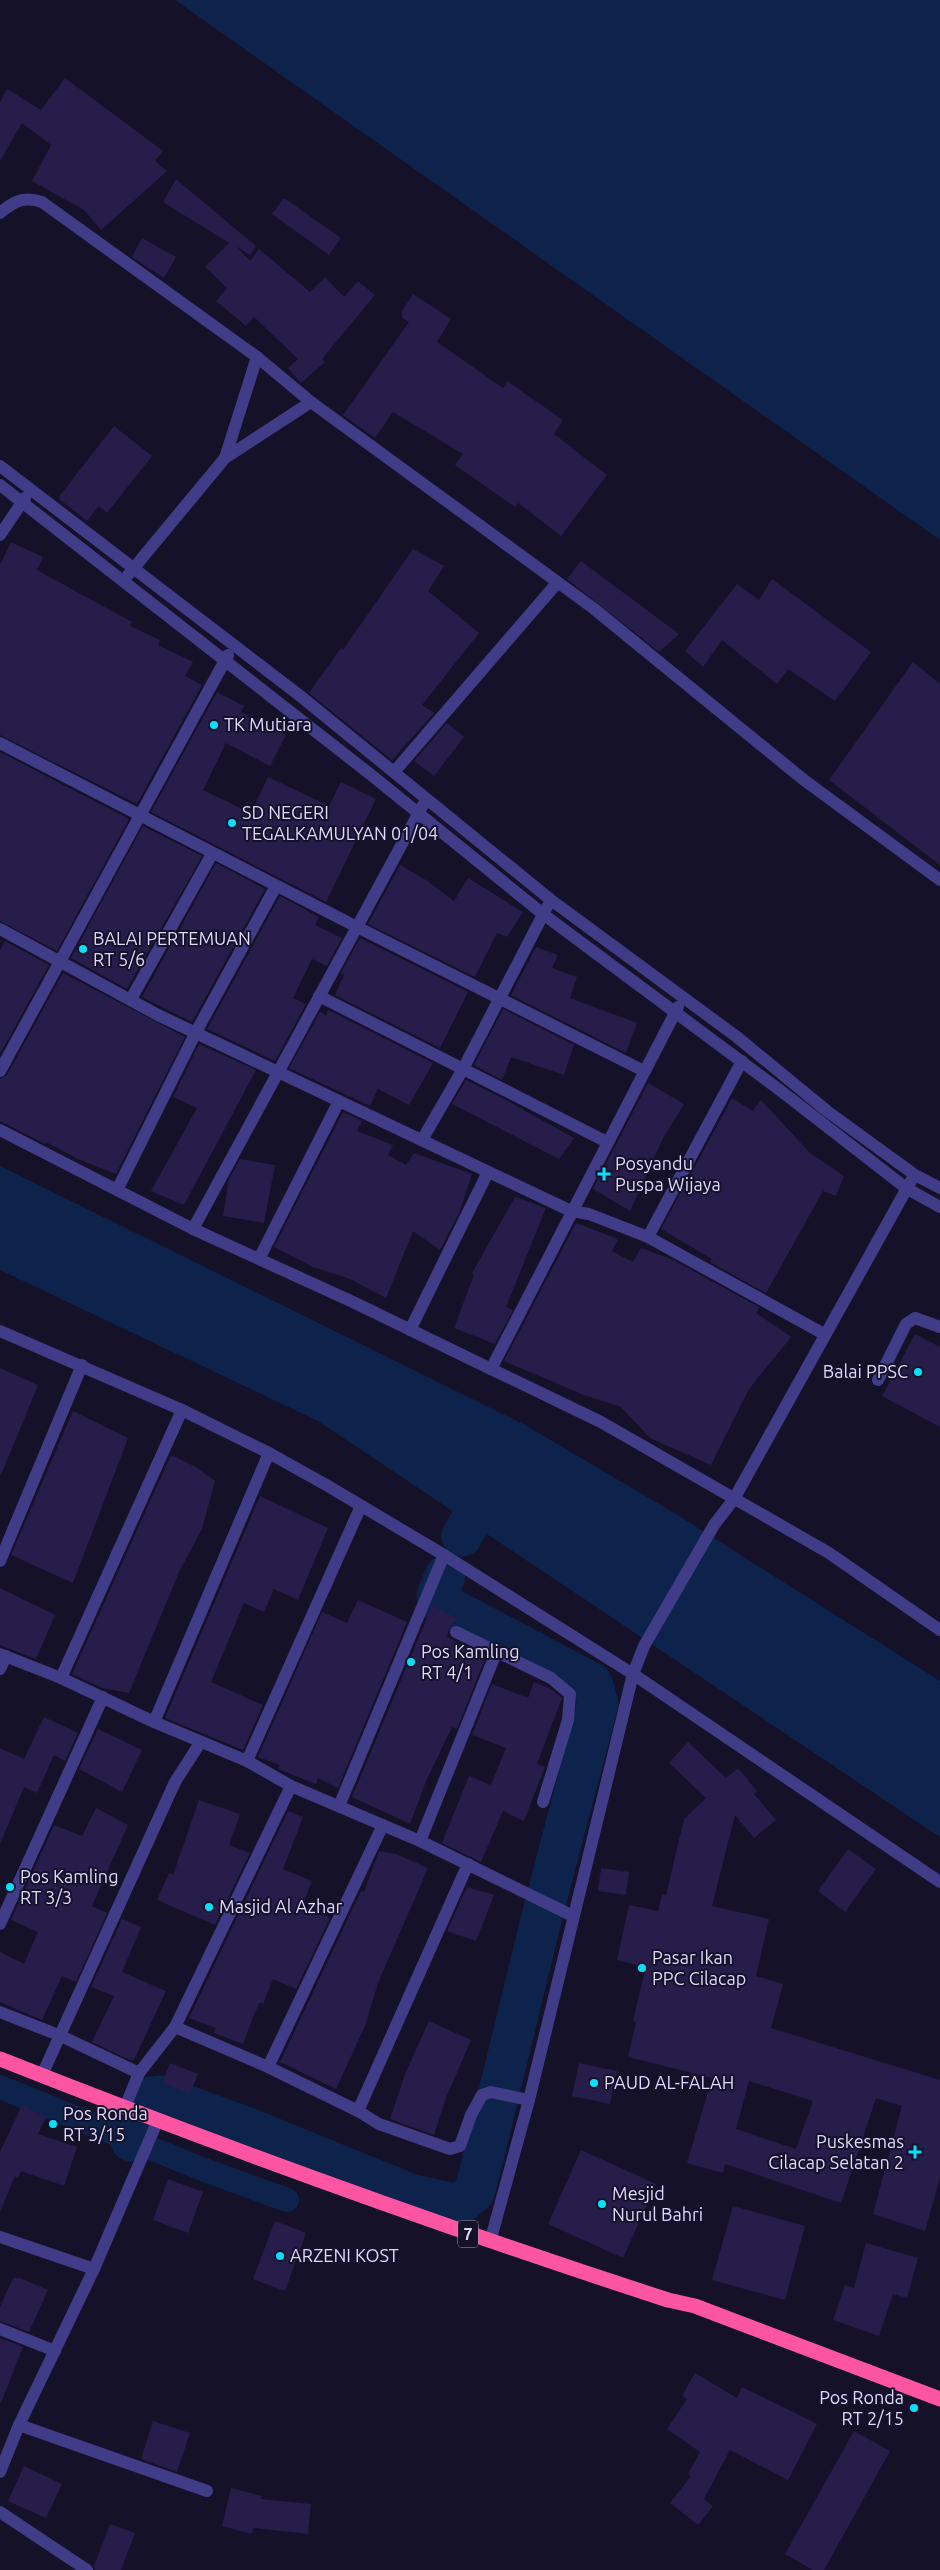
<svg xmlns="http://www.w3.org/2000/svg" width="940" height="2570" font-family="Ubuntu,sans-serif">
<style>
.water{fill:#0d234c}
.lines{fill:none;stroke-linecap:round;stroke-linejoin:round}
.canal{stroke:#0d234c;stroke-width:24}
.river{stroke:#0d234c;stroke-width:41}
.building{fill:#271d4a;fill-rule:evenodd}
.street{stroke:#403c88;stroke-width:12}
.highway{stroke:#fe55a3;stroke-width:15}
.poi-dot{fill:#07e0fd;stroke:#151129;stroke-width:2}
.labels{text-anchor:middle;stroke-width:4;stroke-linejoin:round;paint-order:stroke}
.shield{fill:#151129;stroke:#a29dbf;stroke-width:1}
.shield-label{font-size:16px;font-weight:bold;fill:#ded9ff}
.poi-label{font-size:18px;fill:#ded9ff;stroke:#151129;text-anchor:start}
</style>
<rect width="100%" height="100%" fill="#151129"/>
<g class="water">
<polygon points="175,0 940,0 940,540"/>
<polygon points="0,1166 525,1425 676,1514 940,1681 940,1837 318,1421 0,1270"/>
</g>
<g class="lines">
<polyline class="canal" points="0,2087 202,2169 287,2200"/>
<g class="river">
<polyline points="462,1536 470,1522 486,1473"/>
<polyline points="149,2103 151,2097 161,2096 248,2128 410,2194 459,2205 475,2191 541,1920 598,1703 592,1683 439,1602 437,1595 445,1576"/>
<polyline points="131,2141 137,2128"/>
</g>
</g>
<g class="building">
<polygon points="65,78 163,151 155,161 167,171 101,230 84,210 32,181 51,145 22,123 0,161 0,102 7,89 41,110"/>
<polygon points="176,179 256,246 250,255 236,246 250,261 259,249 310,292 325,277 344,297 358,281 375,295 322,359 325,362 301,383 288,368 298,359 254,317 246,326 216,301 227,288 205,267 229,243 163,202"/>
<polygon points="284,198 341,238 329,255 272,214"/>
<polygon points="142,238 176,257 164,278 132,257"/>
<polygon points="413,294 451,319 437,342 503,388 507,381 563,420 554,434 607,475 561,536 518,503 515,507 455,465 463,454 393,412 375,438 343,415 409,322 402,318 402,311"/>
<polygon points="114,426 152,456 107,513 99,506 87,521 58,498"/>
<polygon points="11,542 43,557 37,570 132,622 130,626 160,640 158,645 193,662 185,676 202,685 137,804 0,735 0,565"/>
<polygon points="413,549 444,566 428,591 479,633 422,705 434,713 392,760 309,693 341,648 343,650"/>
<polygon points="581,561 679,634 659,652 567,579"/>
<polygon points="772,579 871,652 835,701 788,669 777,684 722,640 703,667 685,651 737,584 759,600"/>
<polygon points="913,662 940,684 940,865 829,780"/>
<polygon points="217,692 244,706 241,712 286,735 270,766 226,743 203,790 251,813 268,777 329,806 341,782 376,799 326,902 151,812"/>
<polygon points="447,723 464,737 434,776 414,761"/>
<polygon points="0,752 129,819 57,951 0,921"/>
<polygon points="143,826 202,856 127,989 71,958"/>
<polygon points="216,863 265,889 192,1022 142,997"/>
<polygon points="400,865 426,880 454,901 468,878 523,912 507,937 497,933 475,977 368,924"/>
<polygon points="280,896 319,917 315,925 342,938 327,966 312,959 293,998 306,1004 275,1061 207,1029"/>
<polygon points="360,938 468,992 440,1048 335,995 344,975 341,973"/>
<polygon points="5,941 49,965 0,1054 0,950"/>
<polygon points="536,947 558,955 552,968 577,977 570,998 637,1023 626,1053 511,995"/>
<polygon points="63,973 185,1037 116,1174 78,1159 46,1142 45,1144 0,1121 0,1079 7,1075"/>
<polygon points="503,1009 574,1045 564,1075 511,1057 502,1080 474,1065"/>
<polygon points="328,1010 433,1063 409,1105 378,1089 370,1106 289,1068 320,1012 326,1015"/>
<polygon points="199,1044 256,1070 184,1205 151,1191 197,1108 173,1097"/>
<polygon points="466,1080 502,1098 574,1138 559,1159 452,1104"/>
<polygon points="648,1083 684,1104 663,1138 630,1211 593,1189"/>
<polygon points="732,1098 753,1111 761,1100 810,1153 844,1176 836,1196 823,1191 766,1293 710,1262 712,1259 661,1229"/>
<polygon points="343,1112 362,1121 357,1131 393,1145 388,1155 406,1165 414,1153 472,1174 459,1213 440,1250 413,1231 386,1298 350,1279 313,1267 274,1247"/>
<polygon points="240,1159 275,1165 264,1223 223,1216 229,1179"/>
<polygon points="515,1197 546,1208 506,1307 513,1310 495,1344 454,1328 474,1275 472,1273"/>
<polygon points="576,1223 618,1239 612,1251 633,1262 641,1248 673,1260 759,1307 756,1313 791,1337 749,1389 711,1465 650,1438 621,1407 584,1395 504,1361"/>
<polygon points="915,1334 940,1347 940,1427 882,1396"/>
<polygon points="0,1368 38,1385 1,1475 0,1475"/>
<polygon points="73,1411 128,1438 73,1583 11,1555"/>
<polygon points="171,1455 194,1466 215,1481 202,1529 179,1572 129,1693 102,1688 72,1674"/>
<polygon points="260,1496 328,1528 298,1600 274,1589 264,1612 244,1603 211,1682 263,1705 243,1750 165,1718"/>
<polygon points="0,1588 55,1615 36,1659 0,1645"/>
<polygon points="358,1600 407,1622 338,1788 318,1778 316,1784 278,1769 280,1765 258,1757 322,1612 347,1623"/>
<polygon points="432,1606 457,1618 449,1628 447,1637 486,1656 457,1729 452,1727 426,1781 410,1824 352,1797"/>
<polygon points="534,1682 551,1689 562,1698 537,1764 545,1767 524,1821 503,1811 481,1862 442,1843 469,1776 491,1785 506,1748 472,1735 492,1684 528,1698"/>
<polygon points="44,1717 78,1733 65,1761 54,1755 37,1793 24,1787 0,1844 0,1748 24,1759"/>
<polygon points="98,1729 142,1750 122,1792 79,1769"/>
<path d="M688,1742L726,1778L738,1768L757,1791L754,1794L776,1820L754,1838L735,1815L712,1906L769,1919L756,1976L783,1984L771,2028L940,2080V2178L925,2231L873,2214L902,2106L876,2098L841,2203L725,2164L723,2173L687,2163L712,2078L628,2057L636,2022L633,2021L645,1970L640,1968L641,1966L617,1960L629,1905L658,1911L662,1894L666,1895L684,1819L706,1798L669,1763ZM749,2081L813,2101L796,2149L736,2129Z"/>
<polygon points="199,1800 240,1814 229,1845 250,1853 215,1925 157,1900 169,1873 173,1875"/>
<polygon points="96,1808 128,1825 92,1906 107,1913 76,1982 62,1976 42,2020 0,2002 0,1952 24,1964 38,1932 11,1920 54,1825 82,1836"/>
<polygon points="288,1811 303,1817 283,1869 312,1881 302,1907 330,1918 296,1989 273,1979 263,2004 260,2002 253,2017 243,2044 214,2033 216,2028 189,2018"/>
<polygon points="848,1849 876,1869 845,1912 818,1891"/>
<polygon points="379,1851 396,1854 428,1868 378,1983 365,2026 336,2089 280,2062 361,1891 364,1892"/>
<polygon points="601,1868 629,1872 626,1895 598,1891"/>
<polygon points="467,1887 494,1895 476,1941 447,1931"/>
<polygon points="122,1919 141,1927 122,1972 166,1991 134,2060 130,2060 92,2042 114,1996 91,1987"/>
<polygon points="429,2021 471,2040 446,2098 434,2135 390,2119 405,2074"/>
<polygon points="170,2063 198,2074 190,2094 162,2083"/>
<polygon points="579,2063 617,2071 610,2104 572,2096"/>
<polygon points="22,2105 46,2117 38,2134 77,2147 64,2186 21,2171 18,2178 15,2176 0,2212 0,2152"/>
<polygon points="581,2150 656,2184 623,2258 548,2224"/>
<polygon points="168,2179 203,2192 188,2233 153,2220"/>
<polygon points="733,2206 805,2226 785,2300 712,2280"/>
<polygon points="275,2221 306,2233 285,2291 253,2279"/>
<polygon points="866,2243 918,2258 907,2298 893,2294 879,2336 833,2320 845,2285 854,2288"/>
<polygon points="13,2278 20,2278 48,2290 29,2332 0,2321 0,2307"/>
<polygon points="0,2338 23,2347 1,2403 0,2403"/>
<polygon points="695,2373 737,2398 742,2387 817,2424 788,2480 730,2450 704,2499 713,2506 698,2525 670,2503 691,2476 688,2474 700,2452 667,2429 687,2399 682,2396"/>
<polygon points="153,2421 190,2433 177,2472 141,2459"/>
<polygon points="854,2431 890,2451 824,2570 813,2570 785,2554"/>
<polygon points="24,2466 62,2484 46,2518 8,2501"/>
<polygon points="231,2488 262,2496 261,2499 311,2504 308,2534 253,2528 252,2534 222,2526"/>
<polygon points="110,2524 135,2533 121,2570 95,2570 94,2566"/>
</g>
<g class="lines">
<g class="street">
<path d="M0,213C14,201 24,196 42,202L257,357L311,402L593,608L804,780L940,880"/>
<polyline points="225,458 257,357"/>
<polyline points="0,466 299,695 551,900 737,1037 827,1111 915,1175 940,1188"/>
<polyline points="0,485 370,774 543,914 781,1091 906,1188 940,1207"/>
<polyline points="0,535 25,498"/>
<polyline points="128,575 225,458 311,402"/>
<polyline points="0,743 357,927 423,805"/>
<polyline points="394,772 557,583"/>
<polyline points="0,929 158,1015 571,1211 589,1214 648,1237 824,1334"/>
<polyline points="319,996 607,1142"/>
<polyline points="131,999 212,854"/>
<polyline points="678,1007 491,1369 601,1422 829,1553 940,1630"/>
<polyline points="0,1071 228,655"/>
<polyline points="0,1130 193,1229 353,1302 491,1369"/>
<polyline points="422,1140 463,1069 547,907"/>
<polyline points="117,1190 196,1032 276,886"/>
<polyline points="193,1229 357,927 644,1071"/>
<polyline points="648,1237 742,1061"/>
<polyline points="259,1259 339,1101"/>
<polyline points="410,1330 488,1172"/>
<polyline points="0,1331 182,1410 269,1453 328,1486 444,1555 633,1674 940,1882"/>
<polyline points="878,1380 906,1324 915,1318 940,1327"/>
<polyline points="0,1561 82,1365"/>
<polyline points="456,1632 551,1678 570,1694 568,1720 543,1802"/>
<polyline points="0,1654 61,1678 154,1722 247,1761 291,1786 420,1841 573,1916"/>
<polyline points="0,1669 6,1656"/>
<polyline points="61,1678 182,1410"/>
<polyline points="154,1722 269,1453"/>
<polyline points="247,1761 361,1506"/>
<polyline points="339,1806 444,1555"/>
<polyline points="420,1841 496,1653"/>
<polyline points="0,1924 103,1697"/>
<polyline points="0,2012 61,2036 139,2073"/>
<polyline points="175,2027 268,2067 358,2111 468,1864"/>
<polyline points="268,2067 383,1825"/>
<polyline points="42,2075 175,1782 200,1743"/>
<polyline points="125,2107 139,2073 175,2027 291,1786"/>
<polyline points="358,2111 379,2124 450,2149 460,2146 471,2115 482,2095 491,2092 529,2100"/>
<polyline points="0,2237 94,2269"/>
<polyline points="490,2242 529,2100 633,1674 644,1646 714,1525 734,1499 911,1181"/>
<polyline points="0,2329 55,2351"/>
<polyline points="19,2425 207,2491"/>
<polyline points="0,2472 19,2425 94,2269 158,2120"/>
<polyline points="0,2512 87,2570"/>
</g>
<path class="highway" d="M0,2059C220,2146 443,2227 668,2300L695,2306L940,2399"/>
</g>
<g class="poi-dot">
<circle cx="214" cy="725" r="5"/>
<circle cx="232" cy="823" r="5"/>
<circle cx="83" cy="949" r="5"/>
<path d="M601.5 1166.5h5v5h5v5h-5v5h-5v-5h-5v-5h5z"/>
<circle cx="918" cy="1372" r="5"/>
<circle cx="411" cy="1662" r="5"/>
<circle cx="10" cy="1887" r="5"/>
<circle cx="209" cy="1907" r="5"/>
<circle cx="642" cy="1968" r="5"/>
<circle cx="594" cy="2083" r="5"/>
<circle cx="53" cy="2124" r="5"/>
<path d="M912.5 2144.5h5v5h5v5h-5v5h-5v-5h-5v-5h5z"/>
<circle cx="602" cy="2204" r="5"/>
<circle cx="280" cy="2256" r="5"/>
<circle cx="914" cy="2408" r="5"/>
</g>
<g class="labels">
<rect class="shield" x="458" y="2220.5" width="20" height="27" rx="4"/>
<g class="shield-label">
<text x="468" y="2240">7</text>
</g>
<g class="poi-label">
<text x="224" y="731">TK Mutiara</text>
<text x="242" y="819">SD NEGERI<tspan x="242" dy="21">TEGALKAMULYAN 01/04</tspan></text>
<text x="93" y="945">BALAI PERTEMUAN<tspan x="93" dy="21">RT 5/6</tspan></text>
<text x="615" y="1170">Posyandu<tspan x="615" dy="21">Puspa Wijaya</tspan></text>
<text x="908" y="1378" text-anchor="end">Balai PPSC</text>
<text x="421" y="1658">Pos Kamling<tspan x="421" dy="21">RT 4/1</tspan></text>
<text x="20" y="1883">Pos Kamling<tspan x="20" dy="21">RT 3/3</tspan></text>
<text x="219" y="1913">Masjid Al Azhar</text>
<text x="652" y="1964">Pasar Ikan<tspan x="652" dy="21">PPC Cilacap</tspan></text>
<text x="604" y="2089">PAUD AL-FALAH</text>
<text x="63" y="2120">Pos Ronda<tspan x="63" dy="21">RT 3/15</tspan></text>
<text x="904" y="2148" text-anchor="end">Puskesmas<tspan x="904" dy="21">Cilacap Selatan 2</tspan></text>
<text x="612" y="2200">Mesjid<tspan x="612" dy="21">Nurul Bahri</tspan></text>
<text x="290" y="2262">ARZENI KOST</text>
<text x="904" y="2404" text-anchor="end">Pos Ronda<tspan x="904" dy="21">RT 2/15</tspan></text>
</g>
</g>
</svg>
